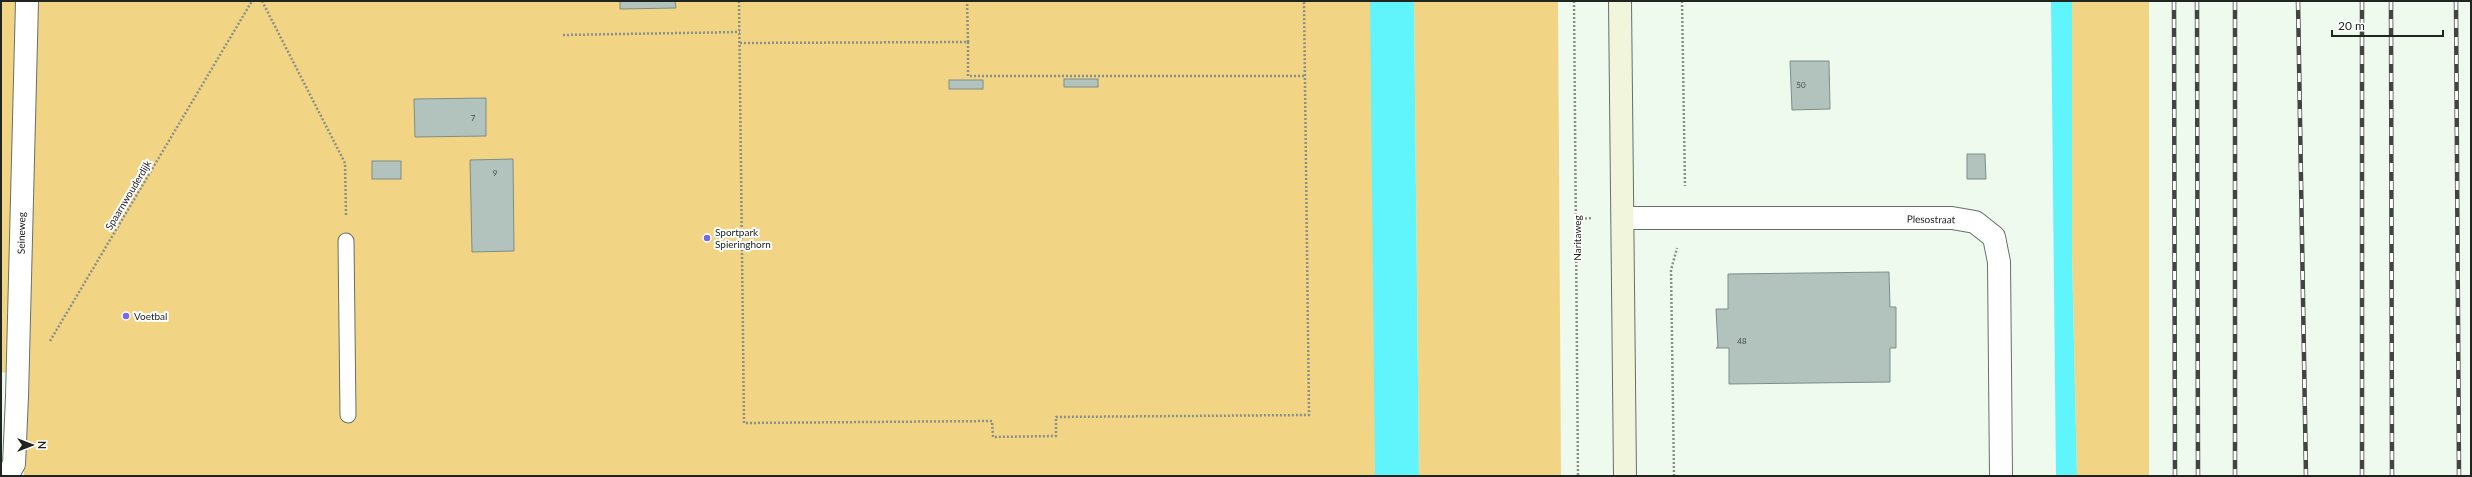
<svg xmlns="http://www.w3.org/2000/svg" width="2472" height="477" font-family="Lato,sans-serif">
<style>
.green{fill:#f2d584}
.water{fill:#60f5fc}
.building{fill:#b2c2bc;stroke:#7e8d88}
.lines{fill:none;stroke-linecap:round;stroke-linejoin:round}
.lane-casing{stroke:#667066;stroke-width:17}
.street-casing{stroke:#667066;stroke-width:24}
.secondary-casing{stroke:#667066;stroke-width:24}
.path{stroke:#889088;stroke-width:2.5;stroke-dasharray:2 2;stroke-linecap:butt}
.lane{stroke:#fff;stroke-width:15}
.street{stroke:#fff;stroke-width:22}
.secondary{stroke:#f0f5db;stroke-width:22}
.rail-casing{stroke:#404540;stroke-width:4.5}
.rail{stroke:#fff;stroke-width:3;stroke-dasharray:9;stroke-linecap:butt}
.poi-dot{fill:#726be5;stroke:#fff;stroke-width:1.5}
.labels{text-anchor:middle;stroke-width:4;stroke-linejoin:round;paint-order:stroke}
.number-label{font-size:8px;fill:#454c48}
.street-label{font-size:10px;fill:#212521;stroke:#fff}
.poi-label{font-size:10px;fill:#212521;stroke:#fff;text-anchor:start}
</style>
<rect width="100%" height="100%" fill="#eefaee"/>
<g class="green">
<polygon points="1,1 1385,1 1390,476 24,476 26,287 15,374 1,372"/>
<polygon points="1414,1 1558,1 1561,476 1419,476"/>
<polygon points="2072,1 2149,1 2149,476 2077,476 2072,254"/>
</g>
<g class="water">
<polygon points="1370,1 1414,1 1419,476 1375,476"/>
<polygon points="2051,1 2072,1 2072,254 2077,476 2056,476"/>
</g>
<g class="building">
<polygon points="620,1 675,1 676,8 620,9"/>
<polygon points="1790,61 1829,61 1830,109 1792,110"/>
<rect x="1064" y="79" width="34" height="8"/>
<rect x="949" y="80" width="34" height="9"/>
<polygon points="486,98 486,136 415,137 414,99"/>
<polygon points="1967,154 1985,154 1986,179 1967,179"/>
<polygon points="513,159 514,251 472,252 470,160"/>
<rect x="372" y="161" width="29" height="18"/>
<polygon points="1889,272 1890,307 1896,307 1896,348 1890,348 1890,382 1729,384 1729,348 1716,348 1718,347 1716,309 1728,309 1728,274"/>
</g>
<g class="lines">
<defs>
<polyline id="lane" points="346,241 348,415"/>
<g id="street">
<polyline points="1623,218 1952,218 1975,222 1994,237 1999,262 2001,476"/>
<polyline points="7,476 14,464 17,397 27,1"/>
</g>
<polyline id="secondary" points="1620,1 1625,476"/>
</defs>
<use href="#lane" class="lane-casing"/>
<use href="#street" class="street-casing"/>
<use href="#secondary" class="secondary-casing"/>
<g class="path">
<polyline points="262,1 345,163 346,215"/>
<polyline points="739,1 744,423 992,421 993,437 1056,436 1056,417 1309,415 1304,1"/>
<polyline points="1574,1 1578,476"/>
<polyline points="1682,1 1685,186"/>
<polyline points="563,35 740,32"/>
<polyline points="968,42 968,76 1305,76"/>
<polyline points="740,43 968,42 967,1"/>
<polyline points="1577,219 1593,218"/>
<polyline points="50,341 252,1"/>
<polyline points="1674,476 1671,270 1677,248"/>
</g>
<use href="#lane" class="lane"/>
<use href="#street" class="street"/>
<use href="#secondary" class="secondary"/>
<defs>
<g id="rail">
<polyline points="2174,1 2175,476"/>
<polyline points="2197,1 2198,476"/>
<polyline points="2235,1 2235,476"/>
<polyline points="2298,1 2306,476"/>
<polyline points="2362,1 2362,476"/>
<polyline points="2391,1 2392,476"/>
<polyline points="2456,1 2459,476"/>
</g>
</defs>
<use href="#rail" class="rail-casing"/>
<use href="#rail" class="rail"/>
</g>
<g class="poi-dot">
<circle cx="707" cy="238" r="4"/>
<circle cx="126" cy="316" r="4"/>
</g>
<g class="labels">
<g class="number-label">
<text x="1801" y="88">50</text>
<text x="473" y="121">7</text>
<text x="495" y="176">9</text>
<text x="1742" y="344">48</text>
</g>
<g class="street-label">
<text transform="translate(128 195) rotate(-59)" y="4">Spaarnwouderdijk</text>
<text transform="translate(1931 219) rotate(1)" y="4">Plesostraat</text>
<text transform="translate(21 233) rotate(-89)" y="4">Seineweg</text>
<text transform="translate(1577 238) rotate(-90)" y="4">Naritaweg</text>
</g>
<g class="poi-label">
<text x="715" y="236">Sportpark<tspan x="715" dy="12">Spieringhorn</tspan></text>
<text x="134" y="320">Voetbal</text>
</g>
</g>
<rect width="2472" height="477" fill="none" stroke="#212521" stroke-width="4"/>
<g transform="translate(32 445) rotate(90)" stroke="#ffffff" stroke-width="3" paint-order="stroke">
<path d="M0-3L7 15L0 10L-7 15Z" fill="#212521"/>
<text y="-6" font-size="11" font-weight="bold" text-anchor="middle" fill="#212521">N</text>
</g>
<path d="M2332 30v6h111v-6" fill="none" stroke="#212521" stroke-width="2"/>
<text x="2338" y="30" font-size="12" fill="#212521" stroke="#ffffff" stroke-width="3" paint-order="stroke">20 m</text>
</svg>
